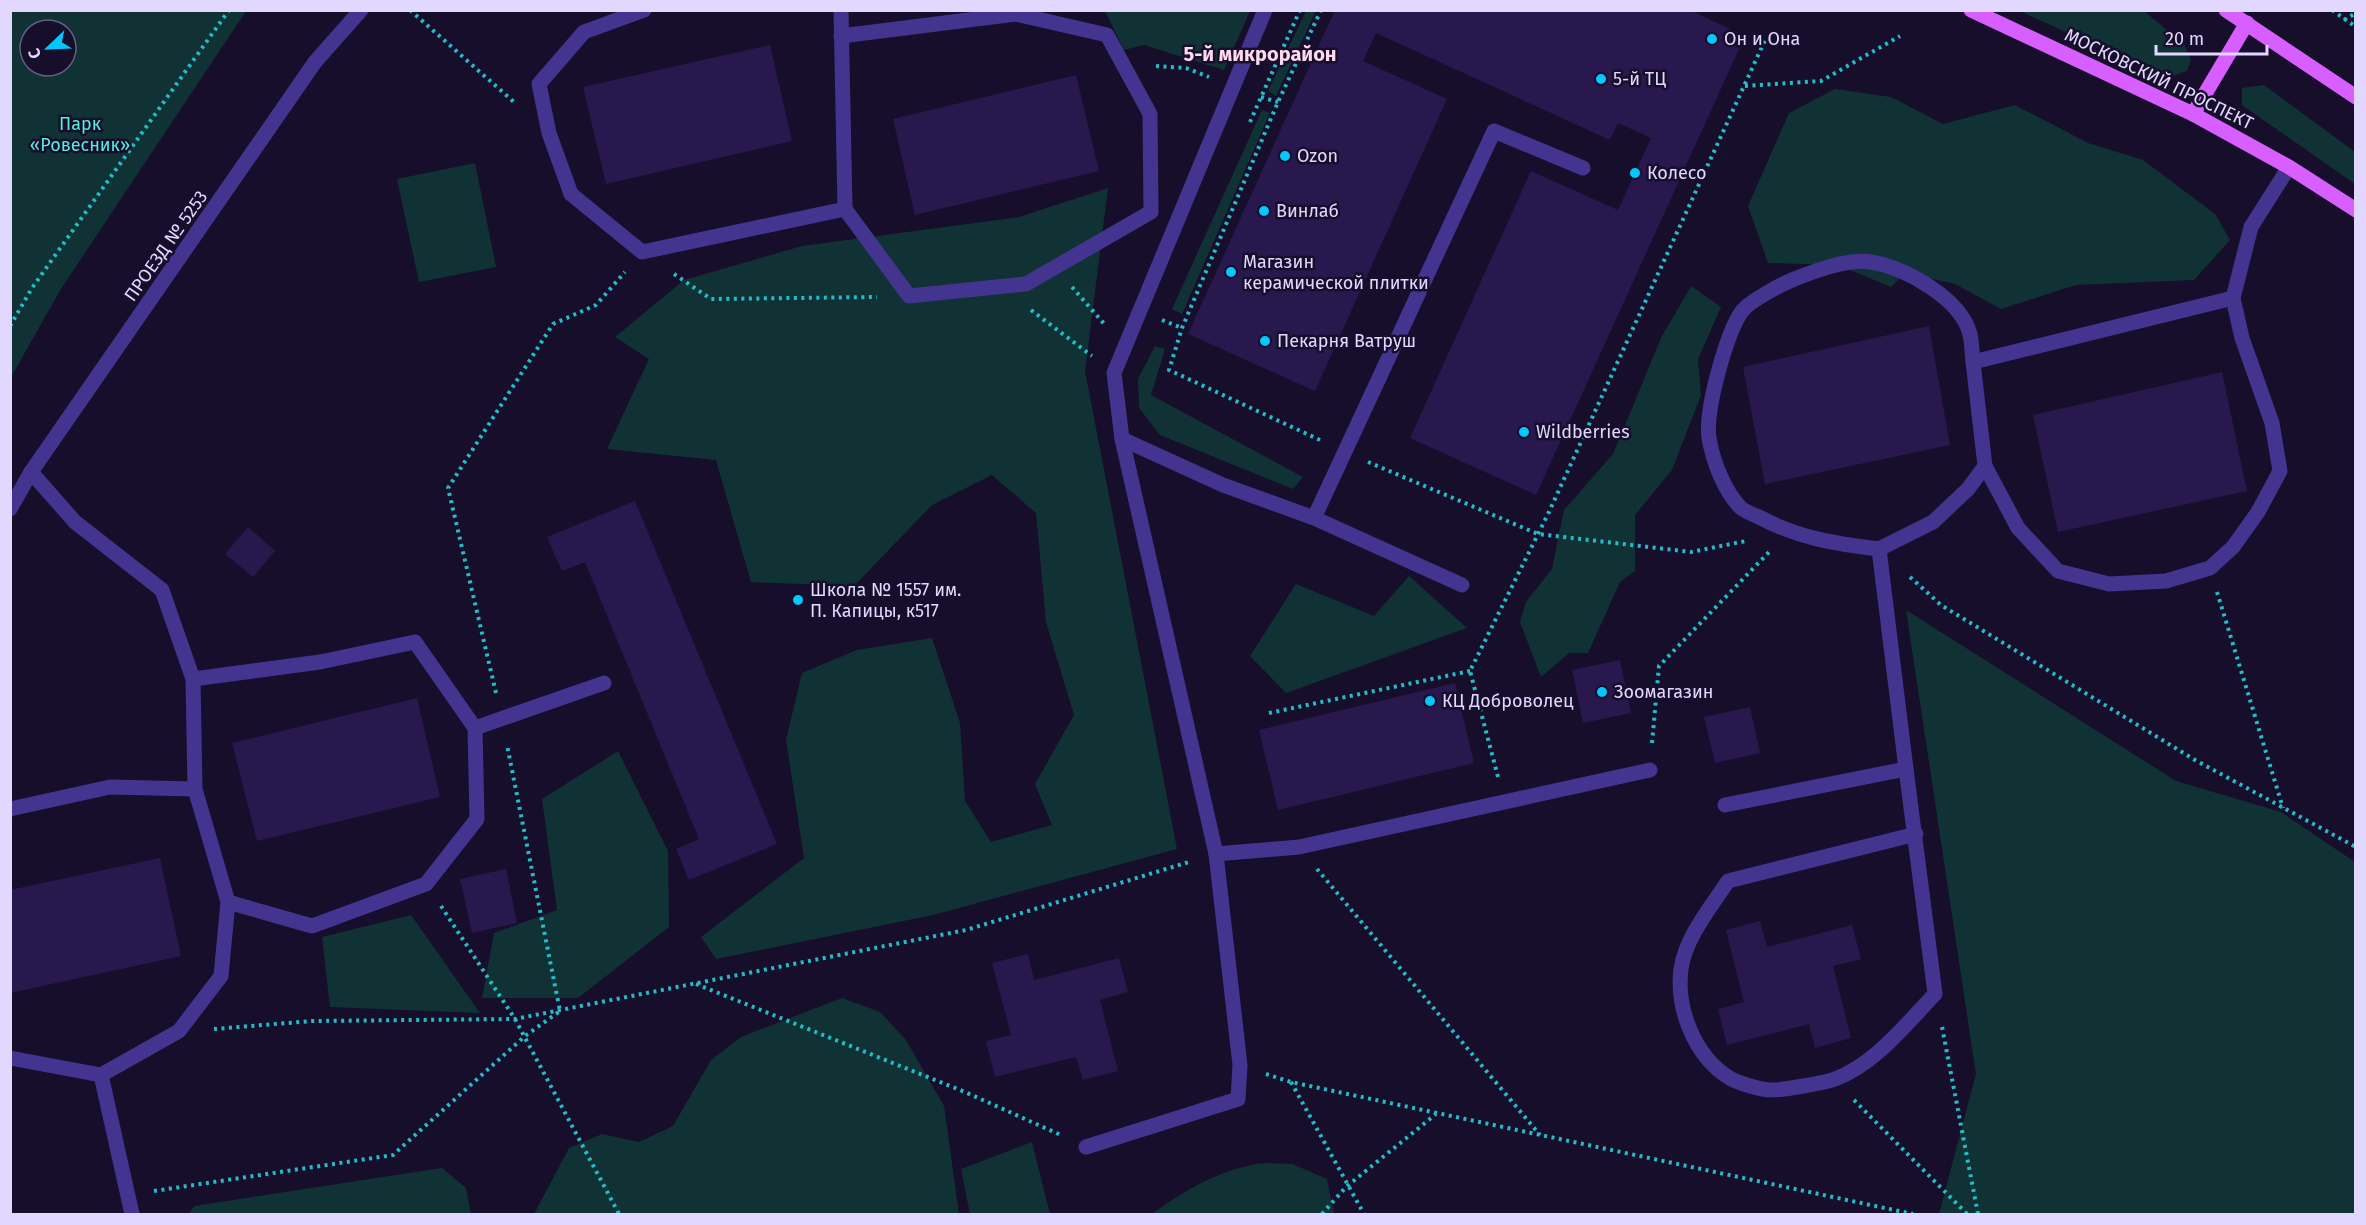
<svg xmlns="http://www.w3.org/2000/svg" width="2366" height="1225" font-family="'Fira Sans',sans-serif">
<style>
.green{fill:#103235;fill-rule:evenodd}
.building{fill:#29184e}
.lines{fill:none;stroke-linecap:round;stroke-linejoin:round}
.path{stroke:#22bdc8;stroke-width:4;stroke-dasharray:3 4.5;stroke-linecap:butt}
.minor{stroke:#43348f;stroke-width:15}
.major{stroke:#d75eff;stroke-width:15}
.poi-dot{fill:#03c7ff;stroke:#160e2b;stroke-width:2}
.labels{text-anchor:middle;stroke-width:5;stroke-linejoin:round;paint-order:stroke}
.poi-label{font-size:18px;fill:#e1d7ff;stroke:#160e2b;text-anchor:start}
.street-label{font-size:18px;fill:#e1d7ff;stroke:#160e2b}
.park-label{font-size:18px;fill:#56edda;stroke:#160e2b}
.neighbourhood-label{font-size:20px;font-weight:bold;fill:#ffd9ed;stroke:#160e2b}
</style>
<rect width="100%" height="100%" fill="#160e2b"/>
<g class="green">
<path d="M10,11H246L61,289L11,377ZM30,30H66V66H30Z"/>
<polygon points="1105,11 1250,11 1224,70 1144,45 1124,50"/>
<polygon points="1306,11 1316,11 1276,96 1268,91"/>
<polygon points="2020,11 2144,11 2184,44 2191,60 2187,71 2166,78"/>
<polygon points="2264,85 2355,152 2355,184 2242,105 2242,88"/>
<polygon points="1835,89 1891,97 1943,124 2015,105 2088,143 2143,160 2215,214 2230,240 2194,280 2076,285 2001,309 1955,284 1906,273 1891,287 1838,265 1768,263 1748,206 1789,113"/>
<polygon points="1262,110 1270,113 1182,314 1172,309"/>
<polygon points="475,163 496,267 419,282 397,179"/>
<polygon points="1108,188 1085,371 1177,849 933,915 716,959 701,937 804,858 786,740 802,673 857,650 932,638 960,723 965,801 991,842 1052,825 1035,784 1074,715 1046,622 1036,513 992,475 932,505 854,586 751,582 716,460 607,449 649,359 615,337 684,280 802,246 1019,217"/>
<polygon points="1691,286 1721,307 1698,359 1701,395 1672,470 1635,515 1635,571 1620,582 1588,653 1569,653 1541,677 1520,622 1526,602 1552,569 1564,510 1613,454 1661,338"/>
<polygon points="1155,346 1165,349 1151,395 1303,477 1293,489 1160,435 1139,408 1138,379"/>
<polygon points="1409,576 1467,628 1286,693 1250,656 1296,584 1374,616"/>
<polygon points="1906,610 2176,781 2281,812 2355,862 2355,1214 1939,1214 1976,1074"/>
<polygon points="618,751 668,851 669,927 578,998 482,998 494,933 557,910 542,799"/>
<polygon points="411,915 480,1013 330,1007 322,937"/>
<polygon points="842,998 880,1012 906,1040 944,1106 959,1214 534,1214 569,1148 602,1134 639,1142 673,1126 711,1060 741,1037"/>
<polygon points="1032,1142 1050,1214 970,1214 961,1169"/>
<path d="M1292,1164L1327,1179L1334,1214H1152C1182,1192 1214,1173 1251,1165C1264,1162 1279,1164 1292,1164Z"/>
<polygon points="442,1168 466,1188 471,1214 189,1214 194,1206"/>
</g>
<g class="building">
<polygon points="1335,10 1690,10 1745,36 1536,495 1410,438 1531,171 1618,210 1651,138 1618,123 1610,140 1376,33 1363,61 1447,99 1315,391 1188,334"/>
<polygon points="770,45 792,141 606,184 583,87"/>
<polygon points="1076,75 1099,171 915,215 893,119"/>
<polygon points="1929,326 1950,445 1765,484 1743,367"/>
<polygon points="2222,372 2247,491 2058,532 2033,415"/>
<polygon points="635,501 777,844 689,880 676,849 699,839 585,562 562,571 547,537"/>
<polygon points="248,527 275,551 253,577 225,554"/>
<polygon points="1620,660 1631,713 1583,723 1572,670"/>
<polygon points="1455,683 1474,763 1278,810 1259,730"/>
<polygon points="417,698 440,797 257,841 232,743"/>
<polygon points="1750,707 1760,753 1715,763 1704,717"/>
<polygon points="160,858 181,956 10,993 10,890"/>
<polygon points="506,869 517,923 472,933 460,879"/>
<polygon points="1760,921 1767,947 1852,925 1861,959 1833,966 1851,1038 1815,1048 1809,1024 1727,1045 1718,1009 1744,1002 1726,930"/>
<polygon points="1028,954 1034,980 1119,958 1128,992 1100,1000 1118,1071 1083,1080 1076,1057 995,1077 986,1041 1011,1035 992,963"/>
</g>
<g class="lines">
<g class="path">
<polyline points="410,10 515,103"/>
<polyline points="2332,10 2356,27"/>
<polyline points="2344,20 2356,13"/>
<polyline points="1156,66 1186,68 1209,77"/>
<polyline points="1745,86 1821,81 1900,36"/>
<polyline points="1261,97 1278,102"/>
<polyline points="1250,122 1300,10"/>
<polyline points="674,274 711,299 877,297"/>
<polyline points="1072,287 1106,326"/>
<polyline points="1031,310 1092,356"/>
<polyline points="1162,320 1182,328"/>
<polyline points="10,326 32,288 229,10"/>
<polyline points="1320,440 1169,370 1182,328 1278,102 1321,10"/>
<polyline points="1368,462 1538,534 1691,552 1746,541"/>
<polyline points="1910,577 1941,605 2195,760 2356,847"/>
<polyline points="2217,592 2283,808"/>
<polyline points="496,693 448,488 553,324 596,305 625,272"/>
<polyline points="1269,713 1470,671"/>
<polyline points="1652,743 1659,666 1771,550"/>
<polyline points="1498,777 1470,671 1548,514 1766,38"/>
<polyline points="1317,869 1540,1135"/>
<polyline points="441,906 515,1019 619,1214"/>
<polyline points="696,984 965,1092 1063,1136"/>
<polyline points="1942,1027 1978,1214"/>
<polyline points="214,1029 312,1021 515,1019 966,930 1189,862"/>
<polyline points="1266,1074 1291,1082 1913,1214"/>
<polyline points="1291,1082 1364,1214"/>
<polyline points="1854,1100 1967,1214"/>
<polyline points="154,1191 393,1155 525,1036 560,1011 507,745"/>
<polyline points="1322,1214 1346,1187 1436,1114"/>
</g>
<g class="minor">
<polyline points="644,10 584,32 539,84 549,133 571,194 642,252 845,209 841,10"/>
<polyline points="841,36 1016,14 1107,35 1150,114 1151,212 1026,284 909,296 845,209"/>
<polyline points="1122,439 1223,485 1314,518 1462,585"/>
<polyline points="1985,466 2018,528 2058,571 2109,584 2166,581 2210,568 2233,547 2258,512 2280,471 2272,423 2242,338 2233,298"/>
<polyline points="31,472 75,522 162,590 193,679 195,789 228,902 312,926 426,884 477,819 475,728 415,642 320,662 193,679"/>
<polyline points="10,509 31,472 315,62 361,10"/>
<polyline points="1314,518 1494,131 1583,168"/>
<path d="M1879,549C1836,544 1799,538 1761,518C1755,515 1746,512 1741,508C1724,491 1713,461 1709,438C1705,411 1726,334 1742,311C1750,301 1780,285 1792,280C1814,271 1848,258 1871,262C1905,267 1961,299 1970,334C1972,343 1972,353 1973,362"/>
<polyline points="475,728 604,683"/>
<path d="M1906,769L1935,994C1906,1024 1875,1064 1835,1079C1824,1083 1783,1090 1772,1090C1761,1090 1737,1083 1728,1077C1694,1055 1676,1008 1681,969C1685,938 1711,907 1728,881L1916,834"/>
<polyline points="1725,805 1906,769 1879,549 1933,522 1968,489 1985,466 1973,362 2233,298 2251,227 2289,167"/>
<polyline points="10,809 110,787 195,789"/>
<polyline points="1216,854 1299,847 1650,770"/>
<polyline points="10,1058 101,1075 179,1031 221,976 228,902"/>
<polyline points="101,1075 132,1214"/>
<polyline points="1086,1147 1238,1099 1240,1065 1216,854 1122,439 1114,373 1265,10"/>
</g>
<g class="major">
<polyline points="1971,10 2193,114 2289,167 2356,210"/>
<polyline points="2226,10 2356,97"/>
<polyline points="2193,114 2247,23"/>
</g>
</g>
<g class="poi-dot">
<circle cx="1712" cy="39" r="6"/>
<circle cx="1601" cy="79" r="6"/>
<circle cx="1285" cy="156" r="6"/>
<circle cx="1635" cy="173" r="6"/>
<circle cx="1264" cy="211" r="6"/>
<circle cx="1231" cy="272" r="6"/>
<circle cx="1265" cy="341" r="6"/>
<circle cx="1524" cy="432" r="6"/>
<circle cx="798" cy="600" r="6"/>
<circle cx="1602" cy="692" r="6"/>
<circle cx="1430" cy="701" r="6"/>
</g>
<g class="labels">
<g class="poi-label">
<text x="1724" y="45">Он и Она</text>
<text x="1613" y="85">5-й ТЦ</text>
<text x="1297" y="162">Ozon</text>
<text x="1647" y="179">Колесо</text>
<text x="1276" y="217">Винлаб</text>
<text x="1243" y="268">Магазин<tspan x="1243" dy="21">керамической плитки</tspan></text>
<text x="1277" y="347">Пекарня Ватруш</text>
<text x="1536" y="438">Wildberries</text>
<text x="810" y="596">Школа № 1557 им.<tspan x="810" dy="21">П. Капицы, к517</tspan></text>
<text x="1614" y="698">Зоомагазин</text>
<text x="1442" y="707">КЦ Доброволец</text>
</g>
<g class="street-label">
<text transform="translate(2159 79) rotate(26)" y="6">МОСКОВСКИЙ ПРОСПЕКТ</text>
<text transform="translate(166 246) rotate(-55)" y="6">ПРОЕЗД № 5253</text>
</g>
<g class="park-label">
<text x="80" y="130">Парк<tspan x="80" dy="21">«Ровесник»</tspan></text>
</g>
<g class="neighbourhood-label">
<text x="1260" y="61">5-й микрорайон</text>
</g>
</g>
<rect width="2366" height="1225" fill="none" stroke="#e1d7ff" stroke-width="24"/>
<g transform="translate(48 48) rotate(247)"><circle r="28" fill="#160e2b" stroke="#675e80" stroke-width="1.5"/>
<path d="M0-4.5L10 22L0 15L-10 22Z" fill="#03c7ff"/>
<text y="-9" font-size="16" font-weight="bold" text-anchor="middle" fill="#e1d7ff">С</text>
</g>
<path d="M2156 45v9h111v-9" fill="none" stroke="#e1d7ff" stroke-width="3"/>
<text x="2165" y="45" font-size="18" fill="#e1d7ff" stroke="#160e2b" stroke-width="4.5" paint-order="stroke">20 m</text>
</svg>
